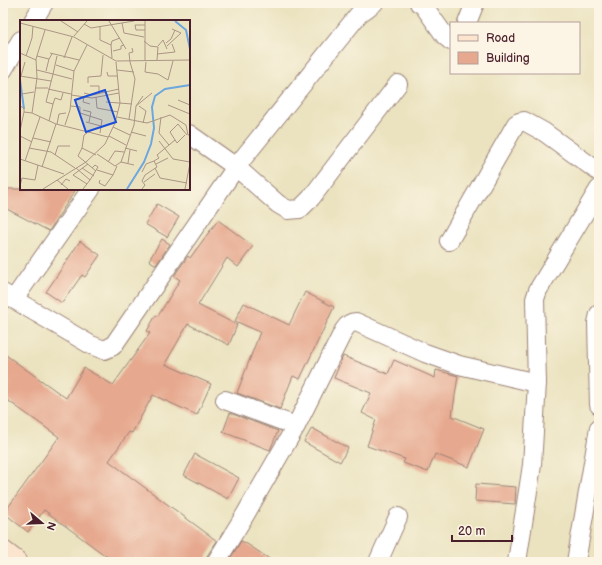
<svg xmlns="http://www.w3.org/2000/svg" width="602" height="565" font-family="'Balsamiq Sans',sans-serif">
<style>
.building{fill:#e6a88e}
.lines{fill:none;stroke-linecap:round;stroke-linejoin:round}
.street-casing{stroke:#9a8176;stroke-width:20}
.secondary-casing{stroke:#9a8176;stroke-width:24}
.street{stroke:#fff;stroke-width:18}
.secondary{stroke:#fbe5cf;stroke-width:22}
.inset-river{fill:none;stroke:#6ea7dd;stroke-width:2}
.inset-road{fill:none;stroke:#ab9584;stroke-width:1}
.view{fill:#1d4ed8;fill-opacity:0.15;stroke:#1d4ed8;stroke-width:2}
.inset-edge{fill:none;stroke:#4a1f2b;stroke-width:2}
</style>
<rect width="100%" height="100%" fill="#fcf5e5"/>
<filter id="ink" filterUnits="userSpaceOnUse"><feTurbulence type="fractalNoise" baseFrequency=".025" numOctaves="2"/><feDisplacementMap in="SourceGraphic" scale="8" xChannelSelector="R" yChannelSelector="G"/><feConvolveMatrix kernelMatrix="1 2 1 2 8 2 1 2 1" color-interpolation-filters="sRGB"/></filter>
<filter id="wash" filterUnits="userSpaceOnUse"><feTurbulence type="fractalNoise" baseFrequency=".012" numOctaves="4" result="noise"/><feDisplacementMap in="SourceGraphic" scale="16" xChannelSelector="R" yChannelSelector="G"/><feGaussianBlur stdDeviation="0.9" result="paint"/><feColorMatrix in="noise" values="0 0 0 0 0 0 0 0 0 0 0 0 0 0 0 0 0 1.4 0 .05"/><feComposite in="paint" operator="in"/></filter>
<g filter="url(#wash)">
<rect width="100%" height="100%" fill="#ebe3c0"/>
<g id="blocks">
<g class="building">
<polygon points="3,189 76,189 49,231 3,207"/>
<polygon points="157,204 179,217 167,237 145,224"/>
<polygon points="218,220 253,246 238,267 227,258 198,305 237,325 229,345 188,324 165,364 211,384 197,415 153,395 132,433 129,432 109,461 217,541 207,556 206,562 114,562 44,510 28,532 4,513 59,437 3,397 3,353 66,398 84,368 113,385 150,333 147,331 156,315 158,316 180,280 174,276 188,256 190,258"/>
<polygon points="162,239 170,244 156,265 149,260"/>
<polygon points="80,241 100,255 85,277 82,275 62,303 46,292"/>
<polygon points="305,292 334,307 300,379 293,376 280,409 237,393 260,332 235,321 244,303 289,325"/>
<polygon points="343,356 388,374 394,360 435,378 436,370 458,376 452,416 484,429 469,467 435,454 428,472 403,463 405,459 367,446 376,420 362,413 371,393 334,378"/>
<polygon points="230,413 278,431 270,450 223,432"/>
<polygon points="312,428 348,448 340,462 304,442"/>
<polygon points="195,454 239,478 228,499 184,475"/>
<polygon points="476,484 516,487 515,504 475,501"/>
<polygon points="241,541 247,544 274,562 228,562"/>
</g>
</g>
</g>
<g filter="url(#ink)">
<use href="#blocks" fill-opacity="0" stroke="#9a8176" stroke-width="1"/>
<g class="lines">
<defs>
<g id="street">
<polyline points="419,3 423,5 445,36 451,41"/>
<polyline points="33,21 44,3"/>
<polyline points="467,23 475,3"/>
<polyline points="3,70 21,40"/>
<polyline points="189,134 236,167 278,204 288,210 300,209 311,198 398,84"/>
<polyline points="449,241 516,124 519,122 524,121 544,132 599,172"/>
<polyline points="3,293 91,345 104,350 113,346 236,167 359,14 374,3"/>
<polyline points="14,299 91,189"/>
<polyline points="599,314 597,323 599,405"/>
<polyline points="225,400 296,426"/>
<path d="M216,562L245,515L296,426L344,330C347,325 350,322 356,322L425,353L459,365L537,383"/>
<polyline points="378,562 398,517"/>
<polyline points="517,562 532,465 537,383 535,299 538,290 599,189"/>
<polyline points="576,562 599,428"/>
</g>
<polyline id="secondary" points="3,552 16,562"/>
</defs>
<use href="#street" class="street-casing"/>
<use href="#secondary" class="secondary-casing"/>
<use href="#street" class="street"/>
<use href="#secondary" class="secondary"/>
</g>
</g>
<g transform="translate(20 20)">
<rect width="170" height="170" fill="#ebe3c0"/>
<path class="inset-river" d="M155,1L166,10L170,29M0,60L4,89M107,169L124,142L131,124L134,108L132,87L135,76L145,69L170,65"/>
<path class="inset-road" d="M41,1L58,12M89,1L106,29M125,1V41M0,3L54,17L96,41L170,40M102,3L104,13L124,17M64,4L71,8L114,1M80,6V20L91,25L92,38M125,10H116L115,5H125M54,16L67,1M124,21L130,26L138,27L137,40M146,23L151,19L155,10M91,25L92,21L100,18M138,26L143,20L147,29M147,26L161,13L152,9M93,31L101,29V26L104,25M0,33L16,40M30,33L59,40M137,34L155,32L152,24M6,36L12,18L13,6M17,36L29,39L32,34M37,36L33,54L52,59M44,38L52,17M126,42L125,52L138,54L148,60L153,41M36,45L54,51M17,50L33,54L26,82L33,84L29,101M97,50L114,52M26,51L29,39M87,52L88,56H97M0,56L31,61M1,56L5,42M0,62V85M68,63V57L81,56L83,35M70,66H79V72M15,68H28M28,69L51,74M64,73L72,75L99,69M2,74L14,72M51,75L72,78L99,73M64,77L63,82L70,84M76,77L77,88L98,92M158,80L170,85M86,82L112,84M33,84L35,78L41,80L43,73M148,85L170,94M0,86L4,88V92L12,93M51,86L60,87V93L82,100L80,113M116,86L123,76M119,86L126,91L123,103M63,90L71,92L69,102M97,97L127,103L150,95L166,105L168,115H170M141,97L139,113L149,125M109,99L115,59L110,42L109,33L113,32L112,28M66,102L81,106M36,104L88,117M37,104L39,94L46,93M45,105L50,90L54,51L67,25M93,107L110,115M0,111L4,92M111,112L126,116M67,113L64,115L62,128L76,135M165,115L157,123L150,112L158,104L167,115M0,116L12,122M89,116L106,125M13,118L31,122M139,121L153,139L170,142M9,128L31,132L55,148M62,128L58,136L76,151M105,128L117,131M77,134L95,146L101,142L114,105L116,86L132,73M35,135L38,126H50M0,139L44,154M5,141L20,97M88,142L95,131L104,132M101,142L114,145M108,143L110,130M136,144L148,138M22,147L36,104L12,93L17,58L16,39L25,10M56,148L70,160L63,169M62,148L74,156M135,148L140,158L167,163M77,150L93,155L97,146M122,152L126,144L134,141M37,160L48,169M70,160L78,147L75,145L72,148M80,160L79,163L85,166L93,155M124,162L135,154M67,164L53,155L68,144M41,165L46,159L50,161M0,166L2,158L15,160L18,145M23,169L66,142L85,124L95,103L100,83L96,42M122,169L125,165L122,161L125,155L137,147L134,141L139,138L137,135L155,120M165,169L170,143"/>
<path class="view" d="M85,70L96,102L66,112L55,80Z"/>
<rect width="170" height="170" class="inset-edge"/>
</g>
<rect width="602" height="565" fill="none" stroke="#fcf5e5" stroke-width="16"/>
<rect x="450" y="22" width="130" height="52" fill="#fcf5e5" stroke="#b59f9b"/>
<rect x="458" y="35" width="20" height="6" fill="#fbe5cf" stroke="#b59f9b"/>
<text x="486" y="42" font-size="12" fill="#4a1f2b">Road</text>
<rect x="458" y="52" width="20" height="12" fill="#e6a88e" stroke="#b59f9b"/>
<text x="486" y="62" font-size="12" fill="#4a1f2b">Building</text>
<g transform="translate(42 523) rotate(109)" stroke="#fcf5e5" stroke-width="3" paint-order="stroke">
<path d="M0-3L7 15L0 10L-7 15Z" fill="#4a1f2b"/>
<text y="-6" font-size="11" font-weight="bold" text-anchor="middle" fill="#4a1f2b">N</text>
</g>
<path d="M452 535v6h60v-6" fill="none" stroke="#4a1f2b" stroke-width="2"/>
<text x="458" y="535" font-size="12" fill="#4a1f2b" stroke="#fcf5e5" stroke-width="3" paint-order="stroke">20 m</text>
</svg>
